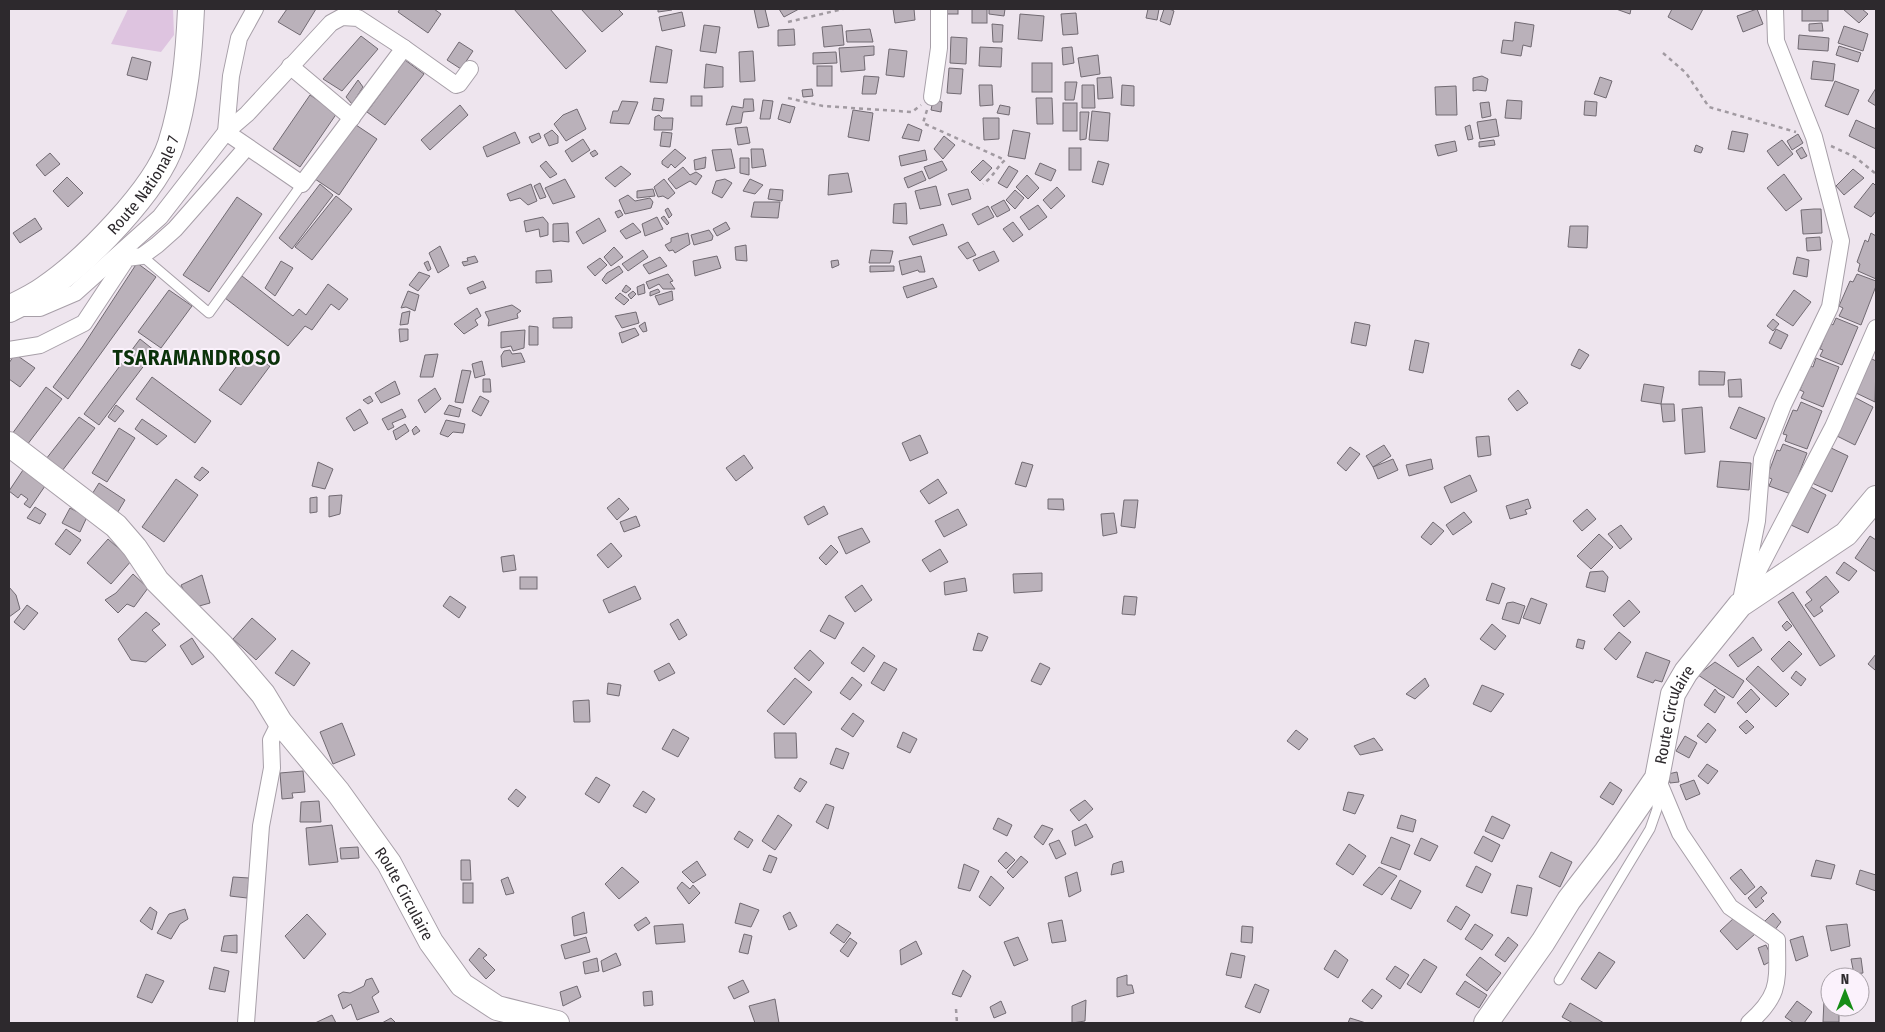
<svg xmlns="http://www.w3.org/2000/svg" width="1885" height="1032" font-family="'Fira Sans Condensed',sans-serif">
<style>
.green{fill:#dec4e0}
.building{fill:#bab1ba;stroke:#716a72}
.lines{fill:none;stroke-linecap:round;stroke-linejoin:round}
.lane-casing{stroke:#a79fa8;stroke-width:11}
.street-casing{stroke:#a79fa8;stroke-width:18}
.secondary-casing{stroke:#a79fa8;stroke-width:26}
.primary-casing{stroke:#a79fa8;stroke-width:28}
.path{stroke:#a19aa1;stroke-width:2.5;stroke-dasharray:4 4;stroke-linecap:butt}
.lane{stroke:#fff;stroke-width:9}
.street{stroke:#fff;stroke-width:16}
.secondary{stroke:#fff;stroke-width:24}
.primary{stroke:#fff;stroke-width:26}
.labels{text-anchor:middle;stroke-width:4;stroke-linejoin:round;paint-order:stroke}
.street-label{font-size:16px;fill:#2d292d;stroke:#fbf2fc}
.district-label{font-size:21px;font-weight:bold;letter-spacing:1px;fill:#0b320a;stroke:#fbf2fc}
</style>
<rect width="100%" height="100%" fill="#eee5ee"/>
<polygon class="green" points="128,9 173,9 174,35 161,52 111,44"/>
<g class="building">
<polygon points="287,9 316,9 300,35 278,22"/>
<polygon points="400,9 434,9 441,14 428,33 398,12"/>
<polygon points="514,9 550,9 586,51 566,69"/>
<polygon points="581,9 618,9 623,14 602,32"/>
<polygon points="658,9 672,9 672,10 658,12"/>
<polygon points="754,9 765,9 769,26 758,28"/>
<polygon points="779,9 799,9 784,17"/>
<polygon points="893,9 914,9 915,20 895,23"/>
<rect x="945" y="9" width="13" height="5"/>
<rect x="972" y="9" width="15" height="14"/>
<polygon points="989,9 1005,9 1004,16 989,14"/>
<polygon points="1148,9 1159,9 1157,20 1146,18"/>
<polygon points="1164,9 1170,9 1174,11 1170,25 1160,21"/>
<polygon points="1616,9 1631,9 1630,14"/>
<polygon points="1672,9 1703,9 1692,30 1668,17"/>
<polygon points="1757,9 1763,24 1743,32 1737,16"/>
<rect x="1802" y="9" width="26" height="12"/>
<polygon points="1843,9 1862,9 1868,14 1859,23"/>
<polygon points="682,12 685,26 662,31 659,17"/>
<polygon points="1076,13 1078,34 1063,35 1061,14"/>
<polygon points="1020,14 1044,16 1042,41 1018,39"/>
<polygon points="1515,22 1534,25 1531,47 1523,45 1521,56 1501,53 1503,40 1513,41"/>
<polygon points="1822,23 1823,31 1809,31 1809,24"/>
<polygon points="992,24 1003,25 1002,42 993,42"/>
<polygon points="704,25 720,27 716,53 700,51"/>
<polygon points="842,25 844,45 824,47 822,27"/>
<polygon points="1844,26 1868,34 1863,51 1838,43"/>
<polygon points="794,29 795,45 778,46 778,30"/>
<polygon points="870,29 873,42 847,42 846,31"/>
<polygon points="1799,35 1829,38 1828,51 1798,49"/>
<polygon points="361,36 378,49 342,91 323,79"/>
<polygon points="951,37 967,38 966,64 950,63"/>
<polygon points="459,42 473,51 461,69 447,60"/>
<polygon points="656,46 672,50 667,83 650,82"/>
<polygon points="874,46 874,55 864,56 865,70 841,72 839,48"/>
<polygon points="1839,46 1861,53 1858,62 1836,55"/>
<polygon points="980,47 1002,48 1001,67 979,66"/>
<polygon points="1072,47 1074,63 1063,65 1062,48"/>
<polygon points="889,49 907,51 904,77 886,75"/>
<polygon points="753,51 755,81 740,82 739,52"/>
<polygon points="836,52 837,63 813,64 813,53"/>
<polygon points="1098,55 1100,74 1081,77 1078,58"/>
<polygon points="132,57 151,62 147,80 127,75"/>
<polygon points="405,60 424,74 385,125 367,112"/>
<polygon points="1813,61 1835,64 1833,81 1811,79"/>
<rect x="1032" y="63" width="20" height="29"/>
<polygon points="706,64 723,67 723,87 704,88"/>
<rect x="817" y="66" width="15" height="20"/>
<polygon points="949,68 963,69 961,94 947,93"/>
<polygon points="864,76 879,77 876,94 862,94"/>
<polygon points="1482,76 1488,79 1486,91 1477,90 1473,91 1473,78"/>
<polygon points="1111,77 1113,98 1098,99 1097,78"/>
<polygon points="1600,77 1612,81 1606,98 1594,94"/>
<polygon points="358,80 363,87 352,104 346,97"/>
<polygon points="1835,81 1859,90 1848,115 1825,106"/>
<polygon points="1065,82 1077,82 1074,100 1065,100"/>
<polygon points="979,85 992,85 993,105 980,106"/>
<polygon points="1082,85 1094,85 1095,108 1082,108"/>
<polygon points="1122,85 1134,86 1134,106 1121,105"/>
<polygon points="1456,86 1457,115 1436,115 1435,87"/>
<polygon points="1876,88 1876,106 1868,101"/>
<polygon points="812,89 813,96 803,97 802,90"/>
<polygon points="310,95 337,113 300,167 273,149"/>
<rect x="691" y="96" width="11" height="10"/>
<polygon points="654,98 664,99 662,111 652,110"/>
<polygon points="1036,98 1052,98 1053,124 1037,124"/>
<polygon points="744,99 753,99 754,111 743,112 741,123 726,125 732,106 743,108"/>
<polygon points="763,100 773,101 770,119 760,119"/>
<polygon points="933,100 942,102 941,112 931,110"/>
<polygon points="1507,100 1522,101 1521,119 1505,118"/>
<polygon points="622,101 638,102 629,124 610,123 613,111 618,111"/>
<polygon points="1585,101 1597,102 1596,116 1584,115"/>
<polygon points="1489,102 1491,116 1482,118 1480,103"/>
<rect x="1063" y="103" width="14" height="28"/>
<polygon points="782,104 795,107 790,123 778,119"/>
<polygon points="460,105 468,115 430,150 421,140"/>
<polygon points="1000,105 1010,107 1009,115 997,113"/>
<polygon points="577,109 586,129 566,141 554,124 563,115"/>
<polygon points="853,110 873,113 869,141 848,137"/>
<polygon points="1092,111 1110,113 1108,141 1089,140"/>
<polygon points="1080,112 1089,112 1086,139 1080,140"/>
<polygon points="659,115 662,118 673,118 672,130 654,130 655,117"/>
<polygon points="983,118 999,118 999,139 984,140"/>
<polygon points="1496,119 1499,136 1480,139 1477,122"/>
<polygon points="1856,120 1876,129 1876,149 1849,136"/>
<polygon points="353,123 377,139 339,195 315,179"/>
<polygon points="908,124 922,130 919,141 902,138"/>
<polygon points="1470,125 1473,139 1468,140 1465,127"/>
<polygon points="747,127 750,143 738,145 735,128"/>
<polygon points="552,130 558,136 558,143 549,146 544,135"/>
<polygon points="1013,130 1030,133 1025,159 1008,156"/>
<polygon points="1732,131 1748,134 1744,152 1728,149"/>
<polygon points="515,132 520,143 487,157 483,147"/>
<polygon points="662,132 672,133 670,147 660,146"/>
<polygon points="539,133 541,138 532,143 529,137"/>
<polygon points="1798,134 1803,143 1792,150 1787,141"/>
<polygon points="944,136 955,145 943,159 934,149"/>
<polygon points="583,139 590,150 572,162 565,151"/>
<polygon points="1494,140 1495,145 1479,147 1479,142"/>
<polygon points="1782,140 1793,154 1778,166 1767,151"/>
<polygon points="1455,141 1457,151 1438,156 1435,145"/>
<polygon points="1696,145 1703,148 1701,153 1694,151"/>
<polygon points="1802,147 1807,156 1801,159 1796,151"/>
<rect x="1069" y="148" width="12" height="22"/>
<polygon points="675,149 686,158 675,168 671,164 668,168 662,164 662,161"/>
<polygon points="731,149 735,168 716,171 712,150"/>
<polygon points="751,149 763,149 766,166 752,168"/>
<polygon points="595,150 598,154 593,157 590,153"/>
<polygon points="925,150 927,160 901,166 899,156"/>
<polygon points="50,153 60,164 45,176 36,165"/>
<polygon points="706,157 705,168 695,170 694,160"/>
<polygon points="740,158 749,158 749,175 740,173"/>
<polygon points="983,160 992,168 980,181 971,172"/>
<polygon points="546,161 557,174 550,178 540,166"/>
<polygon points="942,161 947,170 929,179 924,167"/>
<polygon points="1098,161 1109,164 1103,185 1092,182"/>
<polygon points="1040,163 1056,170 1051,181 1035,174"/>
<polygon points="621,166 631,174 615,187 605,178"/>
<polygon points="1009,166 1018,171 1007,188 998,183"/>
<polygon points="683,167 690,175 696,172 702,176 696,185 690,181 676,189 668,179"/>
<polygon points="1853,169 1864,178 1844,195 1836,186"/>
<polygon points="922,171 926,180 908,188 904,178"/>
<polygon points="848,173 852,192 828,195 829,175"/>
<polygon points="1784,174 1802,199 1786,211 1767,188"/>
<polygon points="1027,175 1039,188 1028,199 1016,187"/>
<polygon points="67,177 83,193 68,207 53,191"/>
<polygon points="565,179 575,197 553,204 545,188"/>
<polygon points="664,179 675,193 668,199 663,196 658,197 654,187"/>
<polygon points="725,179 732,183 722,198 712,193 716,181"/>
<polygon points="750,179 763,185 755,194 743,191"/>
<polygon points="540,183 546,197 540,199 534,186"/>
<polygon points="1873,183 1876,186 1876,211 1871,217 1854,207"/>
<polygon points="320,184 333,195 292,249 279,238"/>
<polygon points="531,184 537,201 528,205 520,198 510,201 507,194"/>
<polygon points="936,186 941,205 920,209 915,191"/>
<polygon points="1057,187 1065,196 1051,209 1043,200"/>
<polygon points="653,189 655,196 637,198 637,191"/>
<polygon points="770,189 783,190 782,201 768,199"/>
<polygon points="968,189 971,199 952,205 948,194"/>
<polygon points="1015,190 1024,198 1015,209 1006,200"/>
<polygon points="628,195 635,201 650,198 653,202 651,208 625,214 619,200"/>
<polygon points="336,196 352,209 312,260 295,247"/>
<polygon points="237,197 262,214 209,292 183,275"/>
<polygon points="1004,200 1010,210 997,217 991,207"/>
<polygon points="754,202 780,202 778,218 751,217"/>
<polygon points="906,203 907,224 893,223 894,204"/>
<polygon points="1038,205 1047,217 1029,230 1020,217"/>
<polygon points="988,206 994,217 978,225 972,214"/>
<polygon points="668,208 672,215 669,218 665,210"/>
<polygon points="1814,209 1821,209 1822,233 1803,234 1801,210"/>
<polygon points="620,210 623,215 618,218 615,212"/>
<polygon points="664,216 669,223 667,225 661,218"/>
<polygon points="543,217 548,223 548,235 540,237 539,229 526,232 524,221"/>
<polygon points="657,217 663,229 645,236 642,224"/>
<polygon points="35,218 42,229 20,243 13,233"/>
<polygon points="599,218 606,231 583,244 576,232"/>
<polygon points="726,222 730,229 717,236 713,229"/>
<polygon points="1013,222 1023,235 1013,242 1003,229"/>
<polygon points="568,223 569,242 561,241 553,242 553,224"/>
<polygon points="633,223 641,232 626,239 620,231"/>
<polygon points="943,224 947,235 913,245 909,237"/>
<polygon points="1570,226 1588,226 1587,248 1568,247"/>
<polygon points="709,230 713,236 712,240 694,245 691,235"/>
<polygon points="688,233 690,244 675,253 673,250 669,251 665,245 671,242 671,238"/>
<polygon points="1871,233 1876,236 1876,279 1858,271 1860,264 1857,262 1865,240 1868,242"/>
<polygon points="1820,237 1821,250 1807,251 1806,238"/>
<polygon points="968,242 976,255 967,259 958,247"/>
<polygon points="746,245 747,261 736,260 735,247"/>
<polygon points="440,246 449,266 438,273 429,253"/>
<polygon points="614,247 623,257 611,266 604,257"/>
<polygon points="643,250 648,257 628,271 622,264"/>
<polygon points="871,250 893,251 890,263 869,263"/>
<polygon points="994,251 999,261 979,271 973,260"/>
<polygon points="475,256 478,262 464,266 462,262 468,261 467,258"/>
<polygon points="717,256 721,268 695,276 693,261"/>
<polygon points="921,256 925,272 919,272 918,270 902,275 899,261"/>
<polygon points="660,257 667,266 649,274 643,265"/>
<polygon points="1797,257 1809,260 1807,277 1793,274"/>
<polygon points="600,258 607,265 595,276 587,267"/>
<polygon points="838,260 839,265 832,268 831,261"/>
<polygon points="281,261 293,268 275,296 265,288"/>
<polygon points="428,261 431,269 428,271 424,263"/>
<polygon points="137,263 156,277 68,399 53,387 83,346"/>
<polygon points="619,266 623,272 606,284 602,280 607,273"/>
<polygon points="870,266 894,266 894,271 870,272"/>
<polygon points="551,270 552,282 536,283 536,271"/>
<polygon points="419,272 430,276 418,291 409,285"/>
<polygon points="668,274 673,281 670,282 675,289 663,289 659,284 649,289 646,282"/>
<polygon points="1857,274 1876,281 1876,286 1861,325 1839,316 1843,308 1839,306 1850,281 1853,282"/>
<polygon points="242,276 293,316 299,309 306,315 328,284 348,299 339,310 331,304 312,330 305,326 288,346 225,298"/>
<polygon points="933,278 937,287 907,298 903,287"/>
<polygon points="483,281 486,288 470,294 467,288"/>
<polygon points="644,284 645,293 638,295 637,287"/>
<polygon points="626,285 631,289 626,293 622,291"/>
<polygon points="658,289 660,292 650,296 650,292"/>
<polygon points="169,290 192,306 161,348 138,332"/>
<polygon points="1794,290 1811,302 1793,326 1776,315"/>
<polygon points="408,291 419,295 415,311 406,307 401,308"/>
<polygon points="633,291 636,294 631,299 628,295"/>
<polygon points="672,291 673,300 659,305 655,296"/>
<polygon points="620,293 629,300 624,305 615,298"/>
<polygon points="512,305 521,311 517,314 518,318 488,326 489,320 485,312"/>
<polygon points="477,308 481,316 475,320 478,325 464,334 454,324"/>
<polygon points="410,311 408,324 400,325 402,313"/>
<polygon points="636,312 639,323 622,328 615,316"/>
<polygon points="572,317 572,328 553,328 553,318"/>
<polygon points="1836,318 1858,327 1842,365 1820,356 1823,350 1820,349 1830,323 1833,325"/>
<polygon points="1773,319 1779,324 1773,331 1767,326"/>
<polygon points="645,322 647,331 643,332 639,326"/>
<polygon points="1355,322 1370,325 1366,346 1351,343"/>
<polygon points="529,326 538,327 538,345 529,345"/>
<polygon points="635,328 639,335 622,343 619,333"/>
<polygon points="399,329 408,329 408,340 400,342"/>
<polygon points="1776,329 1788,335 1781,349 1769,343"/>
<polygon points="525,330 524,348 513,351 511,346 501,348 501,332"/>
<polygon points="140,339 155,351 99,425 84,414"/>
<polygon points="1415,340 1429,343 1423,373 1409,370"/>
<polygon points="1579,349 1589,355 1580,369 1571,365"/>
<polygon points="510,350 512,354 521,353 525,362 502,367 501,356 504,351"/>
<polygon points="248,351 270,366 241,405 219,390"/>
<polygon points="15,354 35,368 20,387 9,379 9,363"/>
<polygon points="438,354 433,377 420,377 425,355"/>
<polygon points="1816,358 1839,367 1823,407 1801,398 1804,392 1800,390 1810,366 1813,367"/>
<polygon points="1870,358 1876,361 1875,402 1854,392"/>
<polygon points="482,361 485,375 475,378 472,364"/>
<polygon points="462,370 471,371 463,403 455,402"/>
<polygon points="1699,371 1725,372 1724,385 1699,385"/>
<polygon points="152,377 211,421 195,443 136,399"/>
<polygon points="483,379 490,379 491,392 483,392"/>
<polygon points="1741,379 1742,397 1729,397 1728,380"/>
<polygon points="395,381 400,394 381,403 375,393"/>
<polygon points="1644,384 1664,387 1661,404 1641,401"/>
<polygon points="46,387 62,399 27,445 12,434"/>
<polygon points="435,388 441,399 425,413 418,400"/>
<polygon points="1518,390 1528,403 1517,411 1508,399"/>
<polygon points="370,396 373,401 368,404 363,400"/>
<polygon points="480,396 489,401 481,416 472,411"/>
<polygon points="1854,397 1873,407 1855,445 1837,436"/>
<polygon points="1801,402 1822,411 1807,449 1785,441 1787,435 1783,434 1793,410 1797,411"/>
<polygon points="1661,404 1674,404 1675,421 1663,422"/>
<polygon points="116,405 124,411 115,422 108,417"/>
<polygon points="449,405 461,409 459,417 444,414"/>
<polygon points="1702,407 1705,452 1685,454 1682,409"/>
<polygon points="1739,407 1765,418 1756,439 1730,428"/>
<polygon points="360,409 368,423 354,431 346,418"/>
<polygon points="402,409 406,417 392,423 394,427 388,430 382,419"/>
<polygon points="79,417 95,428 62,471 46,459"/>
<polygon points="142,419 167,436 157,445 135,429"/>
<polygon points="446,420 465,424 463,433 453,432 448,437 440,434"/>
<polygon points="405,424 409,431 396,440 393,431"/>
<polygon points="416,426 420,431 414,435 412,430"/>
<polygon points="119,428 135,438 107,482 92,473"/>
<polygon points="920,435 928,453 910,461 902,443"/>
<polygon points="1489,436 1491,455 1478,457 1476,437"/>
<polygon points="1783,444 1807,453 1791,494 1769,486 1772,479 1767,477 1777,450 1780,451"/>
<polygon points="1384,445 1391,456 1373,467 1366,456"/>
<polygon points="1350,447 1360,454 1346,471 1337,463"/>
<polygon points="1829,447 1848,456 1832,492 1812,483"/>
<polygon points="744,455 753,468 736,481 726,468"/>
<polygon points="1393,459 1398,470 1378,479 1373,467"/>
<polygon points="1431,459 1433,469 1409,476 1406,465"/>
<polygon points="1720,461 1751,463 1749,490 1717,487"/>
<polygon points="318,462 333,469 325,489 312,486"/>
<polygon points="1022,462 1033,465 1026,487 1015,484"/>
<polygon points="202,467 209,472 200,481 194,477"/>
<polygon points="23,470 45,486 30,508 24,504 28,499 21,494 18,498 9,491"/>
<polygon points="1470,475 1477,491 1451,503 1444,487"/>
<polygon points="176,479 198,495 164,542 142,527"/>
<polygon points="938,479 947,493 929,504 920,491"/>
<polygon points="99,483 125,500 116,515 89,499"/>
<polygon points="1809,486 1826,495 1808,533 1791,525"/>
<polygon points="342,495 340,514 329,517 329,496"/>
<polygon points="317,497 317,512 310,513 310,498"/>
<polygon points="619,498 629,509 617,520 607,508"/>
<polygon points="1048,499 1063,499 1064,510 1048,509"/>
<polygon points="1528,499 1531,508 1525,510 1527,514 1510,519 1506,506"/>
<polygon points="1124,500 1138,500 1135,528 1121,526"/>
<polygon points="824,506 828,514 808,525 804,517"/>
<polygon points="35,507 46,514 40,524 27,518"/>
<polygon points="70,508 87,517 80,532 62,523"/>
<polygon points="958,509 967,525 944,537 935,521"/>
<polygon points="1587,509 1596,519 1582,531 1573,521"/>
<polygon points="1464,512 1472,522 1453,535 1446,525"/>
<polygon points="1114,513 1117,533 1103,536 1101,514"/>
<polygon points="636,516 640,526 624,532 620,522"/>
<polygon points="1433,522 1444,531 1431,545 1421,537"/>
<polygon points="1621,525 1632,539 1620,549 1608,534"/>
<polygon points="862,528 870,542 846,554 838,537"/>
<polygon points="66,529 81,540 70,555 55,544"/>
<polygon points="1599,534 1613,547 1591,569 1577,556"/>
<polygon points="1870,536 1876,540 1876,572 1855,558"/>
<polygon points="108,539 132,560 111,584 87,563"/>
<polygon points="611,543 622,556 608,568 597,555"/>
<polygon points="831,545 838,552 826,565 819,558"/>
<polygon points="940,549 948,562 930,572 922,560"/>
<polygon points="514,555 516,570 503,572 501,557"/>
<polygon points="1844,562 1857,571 1849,581 1836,573"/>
<polygon points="1603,571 1608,577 1605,592 1586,587 1590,572"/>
<polygon points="1042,573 1042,591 1014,593 1013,574"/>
<polygon points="133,574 148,588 134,607 127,604 118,613 105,600 116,593"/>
<polygon points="202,575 210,603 192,608 181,585"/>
<polygon points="1826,576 1839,592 1820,607 1823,611 1814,617 1805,605 1812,600 1806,592"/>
<rect x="520" y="577" width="17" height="12"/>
<polygon points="965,578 967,591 945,595 944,582"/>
<polygon points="1492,583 1505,588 1499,604 1486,600"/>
<polygon points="862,585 872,600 855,612 845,597"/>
<polygon points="635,586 641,599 609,613 603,600"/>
<polygon points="9,587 16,595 20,609 9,617"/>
<polygon points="1793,592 1835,656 1820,666 1778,602"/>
<polygon points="450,596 466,607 459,618 443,606"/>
<polygon points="1124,596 1137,597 1135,615 1122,614"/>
<polygon points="1531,598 1547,604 1540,624 1523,618"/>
<polygon points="1629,600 1640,612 1624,627 1613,615"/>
<polygon points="1513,602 1525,606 1519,624 1502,619 1507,603"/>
<polygon points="27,605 38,613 24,630 14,622"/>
<polygon points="146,612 160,624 152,630 166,645 146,662 131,660 118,639"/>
<polygon points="829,615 844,623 835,639 820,631"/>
<polygon points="252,618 276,639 256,660 233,639"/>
<polygon points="678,619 687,635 679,640 670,624"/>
<polygon points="1787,621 1792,626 1786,631 1782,626"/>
<polygon points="1492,624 1506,636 1495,650 1480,639"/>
<polygon points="1619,632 1631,642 1616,660 1604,649"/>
<polygon points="978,633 988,637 982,651 973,650"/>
<polygon points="1753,637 1762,650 1738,667 1729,655"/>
<polygon points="192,638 204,657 192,665 180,646"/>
<polygon points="1578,639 1585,641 1583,649 1576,647"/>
<polygon points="1789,641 1802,654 1783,672 1771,659"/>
<polygon points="863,647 875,656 864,672 851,663"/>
<polygon points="292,650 310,663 294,686 275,673"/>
<polygon points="810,650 824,663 809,681 794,668"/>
<polygon points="1646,652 1670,661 1662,682 1655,680 1653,683 1637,677"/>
<polygon points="1876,654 1876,668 1875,670 1868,664"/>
<polygon points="884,662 897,669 884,691 871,683"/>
<polygon points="1715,662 1744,681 1733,698 1698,675"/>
<polygon points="669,663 675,673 659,681 654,671"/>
<polygon points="1040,663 1050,668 1041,685 1031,681"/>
<polygon points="1758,666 1789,694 1776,707 1746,679"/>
<polygon points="1796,671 1806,679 1801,686 1791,678"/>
<polygon points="852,677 862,685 850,700 840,693"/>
<polygon points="795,678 812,692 784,725 767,711"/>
<polygon points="1425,678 1429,686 1415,699 1406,694"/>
<polygon points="608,683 621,685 619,696 607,694"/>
<polygon points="1482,685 1504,694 1491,712 1473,704"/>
<polygon points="1715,689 1718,693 1725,697 1715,713 1704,705"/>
<polygon points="1751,689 1760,699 1746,713 1737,703"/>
<polygon points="589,700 590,722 574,722 573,701"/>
<polygon points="853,713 864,721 853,737 841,729"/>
<polygon points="1747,720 1754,727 1746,734 1739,727"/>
<polygon points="342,723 355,755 333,764 320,732"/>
<polygon points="1708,723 1716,730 1706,743 1697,736"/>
<polygon points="673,729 689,738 678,757 662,749"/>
<polygon points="1296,730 1308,739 1299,750 1287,741"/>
<polygon points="903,732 917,739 910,753 897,747"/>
<polygon points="774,733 796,733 797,758 775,758"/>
<polygon points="1685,736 1697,743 1689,758 1676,751"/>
<polygon points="1374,738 1383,750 1360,755 1354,746"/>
<polygon points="836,748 849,753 843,769 830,764"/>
<polygon points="1707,764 1718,771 1708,784 1698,776"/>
<polygon points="303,771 305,792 292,793 293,798 282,799 280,773"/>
<polygon points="1677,772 1679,782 1670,783 1668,774"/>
<polygon points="596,777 610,785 599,803 585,794"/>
<polygon points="800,778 807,782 800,792 794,788"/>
<polygon points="1694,780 1700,794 1686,800 1680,785"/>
<polygon points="1610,782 1622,790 1613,805 1600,797"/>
<polygon points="516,789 526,797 518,807 508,799"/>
<polygon points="643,791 655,799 646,813 633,806"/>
<polygon points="1348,792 1364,795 1355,814 1343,810"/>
<polygon points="1085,800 1093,809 1079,821 1070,810"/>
<polygon points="319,801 321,822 300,822 301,802"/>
<polygon points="826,804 834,807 828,829 816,822"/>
<polygon points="778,815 792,825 775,850 762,841"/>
<polygon points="1401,815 1416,820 1413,832 1397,828"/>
<polygon points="1492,816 1510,825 1503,839 1485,831"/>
<polygon points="998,818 1012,825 1007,836 993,829"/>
<polygon points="1086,824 1093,837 1075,846 1072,831"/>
<polygon points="332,825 338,862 309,865 306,828"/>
<polygon points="1042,825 1053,829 1043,845 1034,837"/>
<polygon points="739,831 753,840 748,848 734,839"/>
<polygon points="1483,836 1500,845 1492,862 1474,853"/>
<polygon points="1391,837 1410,845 1400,870 1381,863"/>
<polygon points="1421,838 1438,846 1430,861 1414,854"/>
<polygon points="1059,840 1066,854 1056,859 1049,844"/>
<polygon points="1349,844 1366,856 1353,875 1336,864"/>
<polygon points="358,847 359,858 341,859 340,848"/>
<polygon points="1006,852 1015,860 1006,869 998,861"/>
<polygon points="1551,852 1572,862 1560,887 1539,877"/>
<polygon points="769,855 777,858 771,873 763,870"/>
<polygon points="1021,856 1028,862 1013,878 1007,872"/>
<polygon points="461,860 470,860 471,880 461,880"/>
<polygon points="1816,860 1835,865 1831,879 1811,876"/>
<polygon points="697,861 706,875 693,883 682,872"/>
<polygon points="1122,861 1124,872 1111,875 1113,864"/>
<polygon points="964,864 979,871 970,891 958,888"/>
<polygon points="1476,866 1491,874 1482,893 1466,886"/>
<polygon points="622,867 639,882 619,899 605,884"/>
<polygon points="1379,867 1397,876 1382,895 1363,885"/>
<polygon points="1741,869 1755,887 1745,895 1730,878"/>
<polygon points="1860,870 1876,875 1876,891 1856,884"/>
<polygon points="1077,872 1081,891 1069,897 1065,877"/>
<polygon points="991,876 1004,888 990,906 979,897"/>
<polygon points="233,877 249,878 247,898 230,896"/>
<polygon points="508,877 514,893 506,895 501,880"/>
<polygon points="1400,880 1421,891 1411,909 1391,899"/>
<polygon points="682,882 690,889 693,885 700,893 689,904 677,888"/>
<rect x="463" y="883" width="10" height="20"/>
<polygon points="1517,885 1532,888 1527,916 1511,913"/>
<polygon points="1761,886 1767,893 1761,898 1764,901 1756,908 1748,898"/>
<polygon points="740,903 759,910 751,927 735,923"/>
<polygon points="1456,906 1470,915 1461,930 1447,921"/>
<polygon points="150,907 157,912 152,930 140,921"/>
<polygon points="185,909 188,919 180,924 171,939 157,933 169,914"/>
<polygon points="584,912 587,933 574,936 572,917"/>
<polygon points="790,912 797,926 789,930 783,916"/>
<polygon points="1773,913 1781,922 1774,931 1764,922"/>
<polygon points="307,914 326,934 304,959 285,936"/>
<polygon points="646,917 650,923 638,931 634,925"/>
<polygon points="1735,917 1755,934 1737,950 1720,931"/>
<polygon points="1062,920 1066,941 1052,943 1048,923"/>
<polygon points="683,924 685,942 656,944 654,926"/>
<polygon points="837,924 851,933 844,943 830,933"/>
<polygon points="1475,924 1493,935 1482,950 1465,939"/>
<polygon points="1847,924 1850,946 1831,951 1826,926"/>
<polygon points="1242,926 1253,927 1252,943 1241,942"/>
<polygon points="744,934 752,936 748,954 739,952"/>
<polygon points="237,935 237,953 221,951 224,936"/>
<polygon points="1803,936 1808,956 1796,961 1790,940"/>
<polygon points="586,937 590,952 565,959 561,945"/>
<polygon points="1018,937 1028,960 1014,966 1004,942"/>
<polygon points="1508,937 1518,945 1505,962 1495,955"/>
<polygon points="850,938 857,943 848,957 840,951"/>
<polygon points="916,941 922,954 901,965 900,950"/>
<polygon points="1766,945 1773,960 1764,965 1758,948"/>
<polygon points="479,948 487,955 483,958 495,970 486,979 469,960"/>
<polygon points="1335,950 1348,960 1338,978 1324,969"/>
<polygon points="1599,952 1615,962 1596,989 1581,979"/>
<polygon points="616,953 621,965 603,972 601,961"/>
<polygon points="1231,953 1245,956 1241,978 1226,975"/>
<polygon points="1480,957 1501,973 1487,991 1466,975"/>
<polygon points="597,958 599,971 585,974 583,962"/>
<polygon points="1861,958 1863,973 1854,974 1851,959"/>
<polygon points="1424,959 1437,967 1421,993 1407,984"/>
<polygon points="1395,966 1409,975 1400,989 1386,979"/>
<polygon points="214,967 229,971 225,992 209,989"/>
<polygon points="963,970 971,976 961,997 952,994"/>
<polygon points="146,974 164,981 152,1003 137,997"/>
<polygon points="1127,975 1127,985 1132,985 1134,993 1117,997 1117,978"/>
<polygon points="372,978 379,992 372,997 379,1012 357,1020 351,1004 343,1009 338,995 343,992 350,993 364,986 366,980"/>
<polygon points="743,980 749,992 734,999 728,987"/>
<polygon points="1465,981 1487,995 1479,1008 1456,994"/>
<polygon points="1255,984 1269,990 1260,1013 1245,1007"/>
<polygon points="577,986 581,997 563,1006 560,992"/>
<polygon points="1372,989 1382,996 1372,1009 1362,1001"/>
<polygon points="652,991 653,1005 644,1006 643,992"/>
<polygon points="775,999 779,1023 755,1023 749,1006"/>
<polygon points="1086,1000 1085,1021 1072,1023 1072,1006"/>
<polygon points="1824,1000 1830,1000 1830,1007 1839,1007 1839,1022 1823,1022"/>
<polygon points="1001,1001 1006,1013 994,1018 990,1007"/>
<polygon points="1797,1001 1812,1012 1804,1023 1794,1023 1785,1017"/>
<polygon points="1570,1003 1604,1023 1573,1023 1562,1017"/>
<polygon points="332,1015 336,1023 315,1023"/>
<polygon points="391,1018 396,1023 382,1023"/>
<polygon points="1350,1018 1366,1023 1348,1023"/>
</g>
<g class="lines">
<defs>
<g id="lane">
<polyline points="142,256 209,313 302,184"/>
<polyline points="1559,980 1650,829 1657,809 1657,789"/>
</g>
<g id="street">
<polyline points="404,48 456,85 459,84 470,69"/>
<polyline points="290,66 352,118"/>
<polyline points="932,97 939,48 939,9"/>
<polyline points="226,132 231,76 239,38 255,9"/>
<polyline points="20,308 40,308 75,293 160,217 226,132 247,114 331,23 342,17 358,18 404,48 302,184 226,132"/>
<polyline points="9,350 40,345 84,323 127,258 142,256 157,245 175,229 247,147"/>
<polyline points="1748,590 1833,427 1876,328"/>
<polyline points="1740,605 1757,521 1762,459 1783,405 1830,307 1841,241 1814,137 1776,41 1775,9"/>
<path d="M1657,778L1680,833L1730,907L1777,940C1777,980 1782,994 1749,1023"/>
<polyline points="246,1023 261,826 272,768 271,740 280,722"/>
</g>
<g id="secondary">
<path id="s1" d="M9,444L116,526L135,548L157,581L222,646L263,694L280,722L338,792L389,863L431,942L462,985L497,1008L557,1023"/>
<path id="s2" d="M1486,1023L1543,942L1569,900L1606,852L1657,778L1673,694L1686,672L1740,605L1846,534L1876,498"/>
</g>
<g id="primary">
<path id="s3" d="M9,309C21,303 34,297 45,289C86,261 156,190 171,144C185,100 189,54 191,9"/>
</g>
</defs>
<use href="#lane" class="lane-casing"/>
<use href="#street" class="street-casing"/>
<use href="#secondary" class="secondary-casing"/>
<use href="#primary" class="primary-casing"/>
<g class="path">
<polyline points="788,22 843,9"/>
<polyline points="1663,53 1686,73 1709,107 1796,132"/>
<polyline points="788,98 823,106 912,112 921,105"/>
<path d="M927,110L923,123L1005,160C995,169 995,175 983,184"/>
<polyline points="1831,146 1855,157 1876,174"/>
<polyline points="956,1009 957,1023"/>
</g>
<use href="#lane" class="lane"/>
<use href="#street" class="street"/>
<use href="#secondary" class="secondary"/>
<use href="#primary" class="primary"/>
</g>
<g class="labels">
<g class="street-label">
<text dy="6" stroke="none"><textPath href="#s3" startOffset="186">Route Nationale 7</textPath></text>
<text dy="6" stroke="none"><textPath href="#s2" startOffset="365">Route Circulaire</textPath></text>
<text dy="6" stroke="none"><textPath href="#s1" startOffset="604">Route Circulaire</textPath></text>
</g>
<g class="district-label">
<text x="197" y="365">TSARAMANDROSO</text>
</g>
</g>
<rect width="1885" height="1032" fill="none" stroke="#2d292d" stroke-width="20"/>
<g transform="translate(1845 992)"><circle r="24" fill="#fbf2fc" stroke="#a9a2a9"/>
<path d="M0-4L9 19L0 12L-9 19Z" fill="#178d17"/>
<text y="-8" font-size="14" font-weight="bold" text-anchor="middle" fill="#2d292d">N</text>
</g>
</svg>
